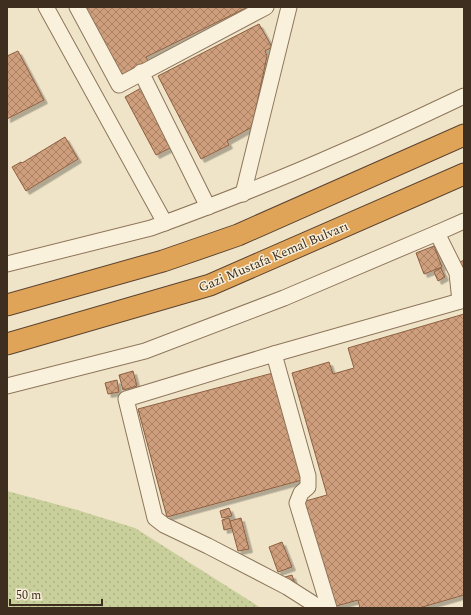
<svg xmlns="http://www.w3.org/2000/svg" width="471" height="615" font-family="Spectral,serif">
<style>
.park{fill:url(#park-dots)}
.building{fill:url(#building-cross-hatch);stroke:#8d5f41;filter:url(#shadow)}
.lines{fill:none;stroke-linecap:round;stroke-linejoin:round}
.minor-casing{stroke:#8d765c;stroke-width:17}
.highway-casing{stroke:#5b4430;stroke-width:23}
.minor{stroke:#faf1dc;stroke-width:15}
.highway{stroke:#e0a458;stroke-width:21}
.labels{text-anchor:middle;stroke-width:3;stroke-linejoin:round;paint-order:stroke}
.street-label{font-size:13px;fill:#3d2e20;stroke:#f7eed8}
</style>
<defs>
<pattern id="park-dots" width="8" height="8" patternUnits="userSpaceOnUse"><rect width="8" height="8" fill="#c9cf9b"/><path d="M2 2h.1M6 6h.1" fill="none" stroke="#aeb285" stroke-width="1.8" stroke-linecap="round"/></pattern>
<pattern id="building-cross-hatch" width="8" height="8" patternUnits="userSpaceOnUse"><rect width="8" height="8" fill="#cf9f7d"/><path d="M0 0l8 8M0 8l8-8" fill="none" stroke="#a98266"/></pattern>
<filter id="shadow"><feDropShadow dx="3.5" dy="3.5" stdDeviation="0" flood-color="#0004"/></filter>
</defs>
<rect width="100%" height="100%" fill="#f0e4c8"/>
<polygon class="park" points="7,491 74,509 135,528 261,608 7,608"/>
<g class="building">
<polygon points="79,7 248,7 146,57 149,63 123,75 122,73 120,74"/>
<polygon points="259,24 272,47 265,51 267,56 252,127 227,141 229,145 201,159 158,76"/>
<polygon points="18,51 44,100 7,119 7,56"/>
<polygon points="141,88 172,147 156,155 125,97"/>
<polygon points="65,137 78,159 26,191 12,167 21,162 22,163"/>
<polygon points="434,246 442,267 424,274 416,253"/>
<polygon points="464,260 464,270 460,262"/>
<polygon points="441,268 445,277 438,281 434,272"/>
<polygon points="464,314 464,595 419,608 360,608 358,600 333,607 302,502 327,495 292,373 329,362 333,374 354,368 348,348"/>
<polygon points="133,371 137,386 123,390 119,375"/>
<polygon points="273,373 302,480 167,517 138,409"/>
<polygon points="117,380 119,392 108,394 105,383"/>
<polygon points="229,508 232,516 222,518 220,511"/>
<polygon points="229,518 232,528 224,530 222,520"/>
<polygon points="241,518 249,549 238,551 230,521"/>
<polygon points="282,542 292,567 278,572 269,547"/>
<polygon points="292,575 295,584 288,586 285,577"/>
</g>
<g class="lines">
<defs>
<g id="minor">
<polyline points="46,7 165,223"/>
<polyline points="77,7 119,85 266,7"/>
<polyline points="141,72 208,207"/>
<polyline points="243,194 289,7"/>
<polyline points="437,233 457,273 460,301"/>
<path d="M7,264L151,228C214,205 276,181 337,154C380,136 422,116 464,96"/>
<polyline points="274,354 308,476 308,487 301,493 297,503 329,608"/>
<polyline points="7,386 145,351 284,298 437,233 464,221"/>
<polyline points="320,608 287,587 208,546 164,525 155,518 126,399 274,354 464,300"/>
</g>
<g id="highway">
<polyline points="7,305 163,261 238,235 464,135"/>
<polyline points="7,344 210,285 464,174"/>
</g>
</defs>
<use href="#minor" class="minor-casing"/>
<use href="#highway" class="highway-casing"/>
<use href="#minor" class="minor"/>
<use href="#highway" class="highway"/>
</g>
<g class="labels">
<g class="street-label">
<text transform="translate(273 256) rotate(-23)" y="5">Gazi Mustafa Kemal Bulvarı</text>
</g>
</g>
<rect width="471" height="615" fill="none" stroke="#3d2e20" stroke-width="16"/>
<path d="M10 599v6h92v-6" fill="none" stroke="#3d2e20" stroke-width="2"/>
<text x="16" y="599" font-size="12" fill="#3d2e20" stroke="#f7eed8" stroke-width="3" paint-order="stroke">50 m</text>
</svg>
